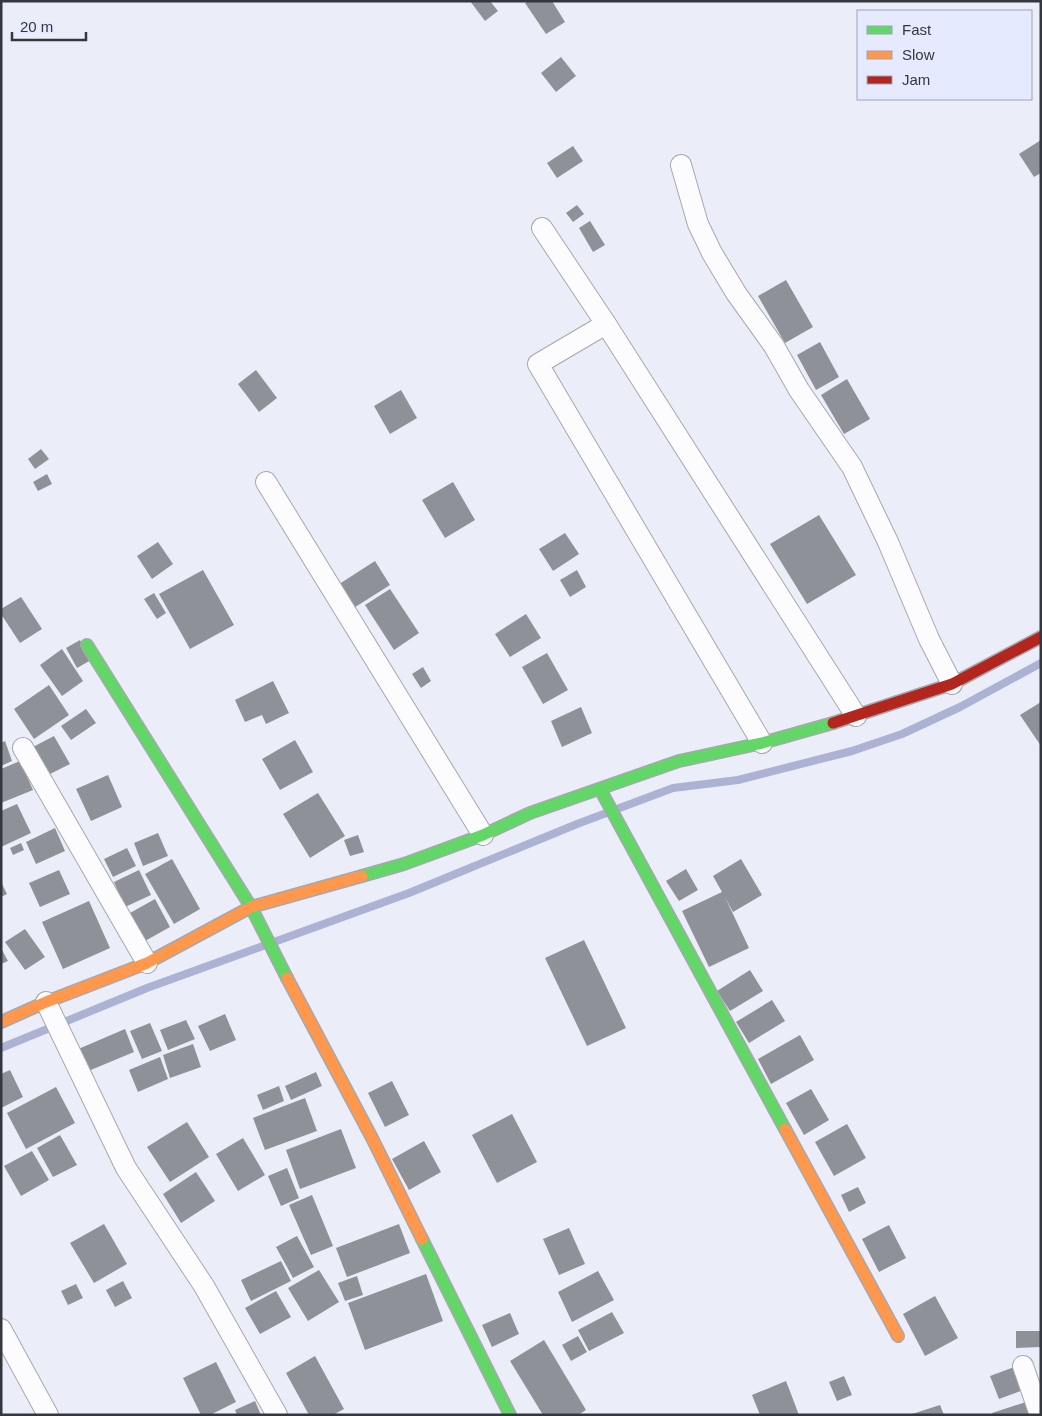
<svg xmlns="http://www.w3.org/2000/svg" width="1042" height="1416" font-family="Helvetica,sans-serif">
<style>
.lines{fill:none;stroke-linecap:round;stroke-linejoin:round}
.stream{stroke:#abb2d3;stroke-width:8}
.building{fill:#8f9198}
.street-casing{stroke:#a6a8af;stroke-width:22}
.fast-casing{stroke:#a6a8af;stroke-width:14}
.slow-casing{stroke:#a6a8af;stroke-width:14}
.jam-casing{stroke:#a6a8af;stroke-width:14}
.street{stroke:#fcfcfe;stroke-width:20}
.fast{stroke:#63d668;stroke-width:11}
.slow{stroke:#ff974d;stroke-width:11}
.jam{stroke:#b3261e;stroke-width:11}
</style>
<rect width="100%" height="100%" fill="#ebeef8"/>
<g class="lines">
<polyline class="stream" points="1,1048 147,988 409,893 577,824 673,788 738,780 852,751 902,734 960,707 1041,663"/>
</g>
<g class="building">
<polygon points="470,1 490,1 498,11 485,21"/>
<polygon points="528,1 552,1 565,22 546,34 525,3"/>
<polygon points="561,57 576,76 556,92 541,73"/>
<polygon points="1041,140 1041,173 1034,177 1019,154"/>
<polygon points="573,146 583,161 557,178 547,163"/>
<polygon points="577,205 584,214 573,222 566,213"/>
<polygon points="590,221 605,245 593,252 579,228"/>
<polygon points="786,280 813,327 785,343 758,296"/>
<polygon points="820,342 839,377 816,390 797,355"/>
<polygon points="256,370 277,398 259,412 238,384"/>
<polygon points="847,379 870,419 844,434 821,395"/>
<polygon points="401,390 417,418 390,434 374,406"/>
<polygon points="41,449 49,459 35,469 28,459"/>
<polygon points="47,474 52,484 38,491 33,482"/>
<polygon points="453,482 475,520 445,538 422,500"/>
<polygon points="819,515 856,575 807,604 770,544"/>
<polygon points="565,533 579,554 553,571 539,549"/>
<polygon points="158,542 173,564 152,579 137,556"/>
<polygon points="375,561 390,585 349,611 333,588"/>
<polygon points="203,570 234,625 190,649 159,594"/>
<polygon points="577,570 586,587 570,597 560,580"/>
<polygon points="390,589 419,633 394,650 365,605"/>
<polygon points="154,593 166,613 157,619 144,599"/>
<polygon points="21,597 42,629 20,643 1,614 1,609"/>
<polygon points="526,614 541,638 510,657 495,634"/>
<polygon points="80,640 91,660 77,668 66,648"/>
<polygon points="62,649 83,681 62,696 40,665"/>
<polygon points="547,653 568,690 543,704 522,667"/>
<polygon points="423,667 431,681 421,688 412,674"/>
<polygon points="273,681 289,713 266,724 262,715 245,722 235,700"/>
<polygon points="49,685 69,715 34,739 14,709"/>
<polygon points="1041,702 1041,746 1020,715"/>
<polygon points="581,707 592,733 562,747 551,721"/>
<polygon points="86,709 96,723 71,740 61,726"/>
<polygon points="54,736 70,764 48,775 33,747"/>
<polygon points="295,740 313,772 280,790 262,759"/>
<polygon points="5,741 12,761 1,766 1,743"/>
<polygon points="20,761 33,790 1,803 1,769"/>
<polygon points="108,775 122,807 91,821 76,789"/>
<polygon points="318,793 345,836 310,858 283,814"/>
<polygon points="17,804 31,833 1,847 1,811"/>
<polygon points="55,828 65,851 36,864 26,842"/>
<polygon points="158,833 168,856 143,866 134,843"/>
<polygon points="358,835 364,852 350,856 344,840"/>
<polygon points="21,843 24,850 13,855 10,848"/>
<polygon points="127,848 136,866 113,877 104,859"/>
<polygon points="172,859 200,909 174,924 145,874"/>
<polygon points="741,859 762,895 733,912 725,897 749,948 709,967 682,911 722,892 713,876"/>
<polygon points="686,869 698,890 679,901 666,881"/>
<polygon points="59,870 70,894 40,907 29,883"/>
<polygon points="139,870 151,895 125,907 114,882"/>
<polygon points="1,882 7,894 1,897"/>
<polygon points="155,899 170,927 145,941 130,913"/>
<polygon points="89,901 110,948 63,969 42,922"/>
<polygon points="25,929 45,957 25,970 5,942"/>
<polygon points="584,940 626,1028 587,1046 545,958"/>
<polygon points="1,948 8,961 1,964"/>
<polygon points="750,970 763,991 730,1011 717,991"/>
<polygon points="772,1000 785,1021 749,1043 736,1022"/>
<polygon points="225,1014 236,1040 210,1051 198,1026"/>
<polygon points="186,1020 195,1039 168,1050 160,1030"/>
<polygon points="150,1023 162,1051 142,1059 130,1031"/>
<polygon points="125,1029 134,1052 86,1072 76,1050"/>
<polygon points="800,1035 814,1060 771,1084 758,1059"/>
<polygon points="193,1044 201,1067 170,1078 163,1055"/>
<polygon points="160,1057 168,1079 138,1092 129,1070"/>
<polygon points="10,1070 23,1097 1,1108 1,1074"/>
<polygon points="316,1072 322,1086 291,1100 285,1086"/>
<polygon points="392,1081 409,1115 385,1127 368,1093"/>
<polygon points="279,1086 284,1101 263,1110 257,1095"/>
<polygon points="56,1087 75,1123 26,1149 7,1113"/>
<polygon points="811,1089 829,1120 804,1135 786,1103"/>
<polygon points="305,1098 317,1131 265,1150 253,1118"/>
<polygon points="512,1114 537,1162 497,1183 472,1135"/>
<polygon points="187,1122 209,1157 170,1182 147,1147"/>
<polygon points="847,1124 866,1158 834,1176 815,1142"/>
<polygon points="341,1129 356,1168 300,1189 286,1150"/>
<polygon points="60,1135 77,1165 53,1177 37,1148"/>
<polygon points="243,1138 265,1175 238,1191 216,1154"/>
<polygon points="424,1141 441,1172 409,1190 392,1159"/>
<polygon points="32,1151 49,1180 21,1196 4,1166"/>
<polygon points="287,1168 299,1198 281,1206 268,1176"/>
<polygon points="196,1172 215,1201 181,1223 163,1194"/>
<polygon points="858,1187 866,1203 849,1212 841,1195"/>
<polygon points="312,1195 333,1246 311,1255 289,1205"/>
<polygon points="104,1224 127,1264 94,1283 70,1243"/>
<polygon points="399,1224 410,1253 347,1277 336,1248"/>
<polygon points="889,1225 906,1258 879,1272 862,1239"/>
<polygon points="569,1228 585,1264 559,1275 543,1239"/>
<polygon points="297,1236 314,1267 293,1278 276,1247"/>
<polygon points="281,1261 291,1281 251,1301 241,1280"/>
<polygon points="319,1270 339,1302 308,1321 288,1288"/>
<polygon points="598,1271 614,1300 572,1322 558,1292"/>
<polygon points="426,1274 443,1321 365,1350 348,1303"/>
<polygon points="357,1276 363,1295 345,1301 338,1283"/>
<polygon points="123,1281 132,1298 115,1307 106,1290"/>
<polygon points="76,1284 83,1298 68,1305 61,1291"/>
<polygon points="276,1291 291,1317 260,1334 245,1308"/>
<polygon points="935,1296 958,1338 925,1356 903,1314"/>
<polygon points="612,1312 624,1333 589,1351 578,1330"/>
<polygon points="510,1313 519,1334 492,1347 482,1325"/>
<polygon points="1016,1331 1041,1331 1041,1347 1016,1348"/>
<polygon points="578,1336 587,1352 571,1361 562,1345"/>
<polygon points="544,1340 586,1410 578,1415 543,1415 510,1361"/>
<polygon points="315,1356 344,1409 333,1415 309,1415 286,1373"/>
<polygon points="216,1362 236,1402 210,1415 201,1415 183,1378"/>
<polygon points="1017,1366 1026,1389 999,1399 990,1376"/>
<polygon points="844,1376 852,1395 837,1401 829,1382"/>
<polygon points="786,1381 799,1415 760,1415 752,1395"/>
<polygon points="255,1401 261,1415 237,1415 235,1410"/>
<polygon points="1026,1402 1030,1415 993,1415 992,1413"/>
<polygon points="940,1405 944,1415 912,1415 912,1414"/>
</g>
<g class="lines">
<defs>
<g id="street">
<polyline points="681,165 698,224 712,253 736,293 774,346 799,390 852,467 888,542 929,639 952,684"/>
<polyline points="542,228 606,324 856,716"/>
<polyline points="606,324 538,364 762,743"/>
<polyline points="266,482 483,835"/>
<polyline points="23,748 147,963"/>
<polyline points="46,1002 126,1168 204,1286 277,1415"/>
<polyline points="1,1329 48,1415"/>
<polyline points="1023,1366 1040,1415"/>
</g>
<g id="fast">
<polyline points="87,645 251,907 287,978"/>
<polyline points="600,789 785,1129"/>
<polyline points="362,876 404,864 483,835 530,813 679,761 762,743 833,723"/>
<polyline points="422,1239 510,1415"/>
</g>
<g id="slow">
<polyline points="287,978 372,1138 422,1239"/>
<polyline points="1,1022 46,1002 147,963 251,907 362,876"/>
<polyline points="785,1129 898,1336"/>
</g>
<polyline id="jam" points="833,723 952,684 1041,637"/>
</defs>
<use href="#street" class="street-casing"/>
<use href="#fast" class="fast-casing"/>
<use href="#slow" class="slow-casing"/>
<use href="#jam" class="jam-casing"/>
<use href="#street" class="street"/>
<use href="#fast" class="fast"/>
<use href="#slow" class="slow"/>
<use href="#jam" class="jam"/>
</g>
<rect width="1042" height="1416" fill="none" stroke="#35373e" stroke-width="5"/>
<rect x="857" y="10" width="175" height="90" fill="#e5eafe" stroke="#9fa2b1"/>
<rect x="867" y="26" width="25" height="8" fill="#63d668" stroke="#9fa2b1"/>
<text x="902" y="35" font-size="15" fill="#35373e">Fast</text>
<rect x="867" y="51" width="25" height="8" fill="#ff974d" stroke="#9fa2b1"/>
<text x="902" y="60" font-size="15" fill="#35373e">Slow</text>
<rect x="867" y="76" width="25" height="8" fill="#b3261e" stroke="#9fa2b1"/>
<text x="902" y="85" font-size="15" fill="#35373e">Jam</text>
<path d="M12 32v8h74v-8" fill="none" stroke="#35373e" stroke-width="2.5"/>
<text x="20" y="32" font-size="15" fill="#35373e" stroke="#e5eafe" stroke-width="4" paint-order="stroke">20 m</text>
</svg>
